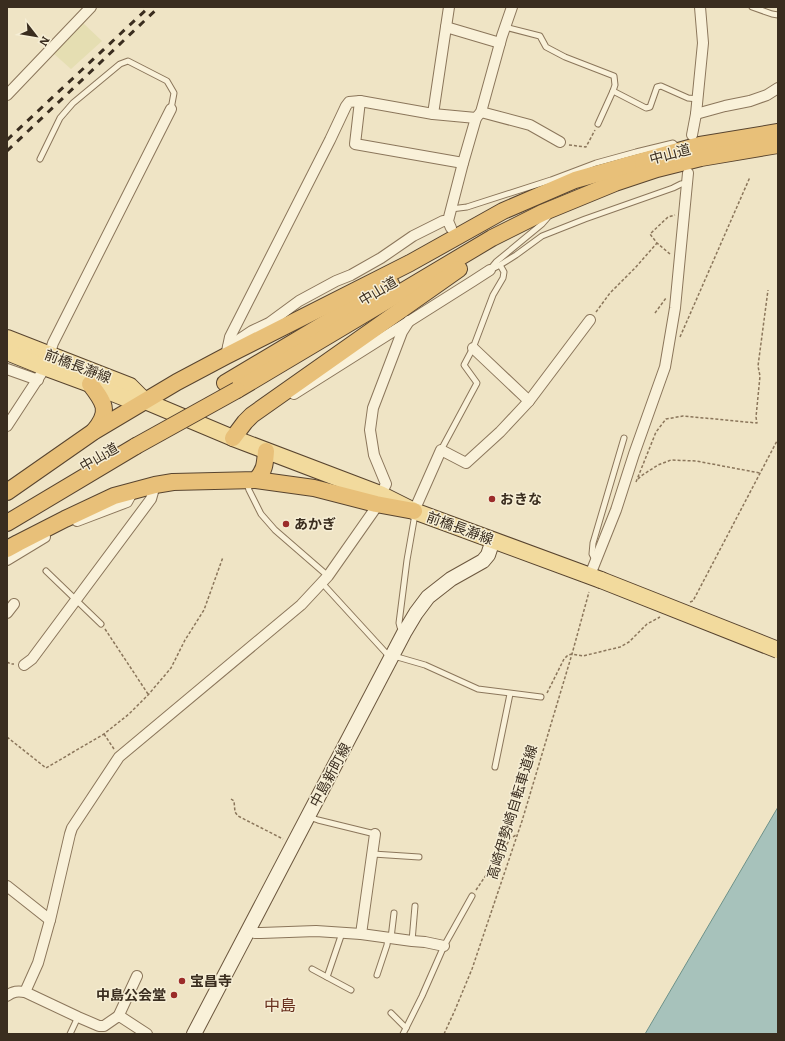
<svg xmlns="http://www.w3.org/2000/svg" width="785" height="1041" font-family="Literata,'Noto Sans JP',serif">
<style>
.farmland{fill:#e5deb2}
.water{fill:#a7c2bb;stroke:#6d9189}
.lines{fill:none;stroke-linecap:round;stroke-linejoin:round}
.service-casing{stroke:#8b765b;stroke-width:7}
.minor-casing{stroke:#8b765b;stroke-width:12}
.secondary-casing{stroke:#6c573e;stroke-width:16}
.primary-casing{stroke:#58442f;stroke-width:18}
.trunk-casing{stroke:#58442f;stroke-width:18}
.path{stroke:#8b765b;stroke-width:1.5;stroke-dasharray:3 2;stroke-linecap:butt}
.service{stroke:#f9f1d9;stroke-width:5}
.minor{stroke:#f9f1d9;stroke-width:10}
.secondary{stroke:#f9f1d9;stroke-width:14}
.primary{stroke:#f2da9d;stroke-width:16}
.trunk{stroke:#e8c079;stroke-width:16}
.rail{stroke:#3a2d1f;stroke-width:3;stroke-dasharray:7 7;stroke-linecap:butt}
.primary-bridge-casing{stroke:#58442f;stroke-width:18;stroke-linecap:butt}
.trunk-bridge-casing{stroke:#58442f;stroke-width:18;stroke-linecap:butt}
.primary-bridge{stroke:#f2da9d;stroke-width:16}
.trunk-bridge{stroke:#e8c079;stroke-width:16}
.poi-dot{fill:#9b2c2a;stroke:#f6eed5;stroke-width:1.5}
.labels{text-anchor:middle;stroke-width:3;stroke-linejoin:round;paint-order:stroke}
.street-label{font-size:14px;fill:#3a2d1f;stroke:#f6eed5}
.poi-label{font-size:14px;font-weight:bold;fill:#3a2d1f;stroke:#f6eed5;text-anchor:start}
.quarter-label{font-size:16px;fill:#682f1d;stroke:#f6eed5}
</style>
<rect width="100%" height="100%" fill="#efe4c5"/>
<polygon class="farmland" points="83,23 102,41 71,69 53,53"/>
<polygon class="water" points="778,807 778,1034 645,1034"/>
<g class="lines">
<defs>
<g id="service">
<polyline points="752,7 772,14 778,15"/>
<polyline points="505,27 540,36 546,47 565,57 614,76 615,85 613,91"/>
<polyline points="598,124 613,91 646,108 650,107 657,87 661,86 688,98 698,99"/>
<polyline points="40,159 60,118 73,103 120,64 128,61 167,81 174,93 171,109"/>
<polyline points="451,209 467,207 551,180 596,163 636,152 673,143 679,148"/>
<polyline points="491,268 496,262 542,224 549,216"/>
<polyline points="490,270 500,265 516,255 542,236 585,219 673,188 681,184 687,183"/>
<polyline points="441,450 477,383 464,365 473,348 493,295 503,278 504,272 500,265"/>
<polyline points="247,483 249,490 261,514 275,530 328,576"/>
<polyline points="595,560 592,554 593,543 624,438"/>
<polyline points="46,571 101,624"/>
<polyline points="322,583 387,654 425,665 478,689 541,697"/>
<polyline points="403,633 400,627 399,623 407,560 414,520 414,513"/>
<polyline points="495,767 510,694"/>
<polyline points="309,817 318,820 375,834"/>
<polyline points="373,854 419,857"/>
<polyline points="391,938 394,913"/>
<polyline points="412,941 415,906"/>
<polyline points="312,969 351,990"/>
<polyline points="377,975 387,945 388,938"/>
<polyline points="327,977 342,933"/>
<polyline points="391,1013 406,1028"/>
<polyline points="70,1034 78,1017"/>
<polyline points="403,1034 422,996 444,946 472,896"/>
</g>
<g id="minor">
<polyline points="446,27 500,43"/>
<polyline points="7,95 91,7"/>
<polyline points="360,101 355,144 463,163"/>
<polyline points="481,112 530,125 560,142"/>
<polyline points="433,114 449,7"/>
<polyline points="696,114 725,106 750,101 767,95 778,88"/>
<polyline points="692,135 696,114 703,43 700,7"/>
<polyline points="451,228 448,221 463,163 476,118 481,112 502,36 512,7"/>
<polyline points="228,347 252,331 269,323 299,301 336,281 351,275 381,258 413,236 443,221 448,221"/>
<polyline points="473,348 529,401"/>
<polyline points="226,356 230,337 330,140 346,106 349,102 360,101 433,114 476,118"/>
<polyline points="7,369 38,380"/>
<polyline points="294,394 473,281 490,270"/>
<path d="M7,426L41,374C45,363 50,354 53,343L171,109"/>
<polyline points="414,511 441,450 466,463 500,432 529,401 590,320"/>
<polyline points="77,521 127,502 133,491"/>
<polyline points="7,560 45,537"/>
<polyline points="590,575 616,510 634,454 665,367 675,308 688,173"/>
<polyline points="7,613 14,604"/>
<polyline points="24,665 32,659 151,499 155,485"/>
<polyline points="7,886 50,920"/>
<polyline points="249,930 255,933 261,933 316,931 361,934 412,941 425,942 444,946"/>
<polyline points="361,934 375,834"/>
<polyline points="25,992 38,963 50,920 70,834 72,828 119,757 301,605 328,576 375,509 376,504 386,484 374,455 370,430 373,408 402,332 409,321"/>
<path d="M7,996C13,991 18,991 25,992L78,1017L99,1026H104L117,1017H121L147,1034"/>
<polyline points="118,1017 137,976"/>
</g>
<polyline id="secondary" points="194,1034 404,633 416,613 428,597 451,579 483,561 488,555 493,540"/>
<g id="primary">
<polyline points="7,338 130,386 145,401"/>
<polyline points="7,352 44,367 90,384 125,398 145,401 233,438 380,494 414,511 601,580"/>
</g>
<g id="trunk">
<polyline points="618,169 628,165 700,145 778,132"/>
<polyline points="225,383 391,284"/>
<path d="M90,384C104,402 111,411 94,431"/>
<polyline points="237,390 492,238 542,213 615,183 657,169 701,158 778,145"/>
<polyline points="233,438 245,422 252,415 459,269"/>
<polyline points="256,480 314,488 376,504 414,511"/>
<polyline points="7,492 93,432 177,382 226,356 410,263 503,211 575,180 628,165"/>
<polyline points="7,523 136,446"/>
<path d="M7,549L18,543L65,519L114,496L155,485L173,482L256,480C265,470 265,464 266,451"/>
</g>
</defs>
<use href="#service" class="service-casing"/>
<use href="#minor" class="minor-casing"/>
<use href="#secondary" class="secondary-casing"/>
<use href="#primary" class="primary-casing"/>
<use href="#trunk" class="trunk-casing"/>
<g class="path">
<polyline points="569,145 586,147 595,130"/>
<polyline points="670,254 657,243 650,234 668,217 675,215"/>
<polyline points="596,312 610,293 635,268 657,243"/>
<polyline points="655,313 666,298"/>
<polyline points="680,337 750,177"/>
<polyline points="638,479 641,476 658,465 671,460 696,461 760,473"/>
<polyline points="636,482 656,432 666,419 683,416 757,423 756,417 760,376 758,366 768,290"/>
<polyline points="690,602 693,601 778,439"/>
<polyline points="105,629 148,694"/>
<polyline points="7,662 11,664 14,664"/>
<polyline points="547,693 564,659 568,655 572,654 583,656 620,647 629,642 647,624 660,617"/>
<polyline points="104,734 114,749"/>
<polyline points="7,737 46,768 104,734 129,714 148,695 171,668 185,640 204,610 223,557"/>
<polyline points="231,799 234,801 235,812 238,816 283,839"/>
<polyline points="476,890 511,838 516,835"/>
<polyline points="444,1034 455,1010 472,969 522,821 572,654 589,592"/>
</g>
<use href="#service" class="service"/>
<use href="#minor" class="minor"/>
<use href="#secondary" class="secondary"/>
<use href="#primary" class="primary"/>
<use href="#trunk" class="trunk"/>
<g class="rail">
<polyline points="7,140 149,7"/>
<polyline points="7,151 159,7"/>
</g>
<defs>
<polyline id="primary-bridge" points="601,580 778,650"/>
<polyline id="trunk-bridge" points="136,446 237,390"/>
</defs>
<use href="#primary-bridge" class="primary-bridge-casing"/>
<use href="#trunk-bridge" class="trunk-bridge-casing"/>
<use href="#primary-bridge" class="primary-bridge"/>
<use href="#trunk-bridge" class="trunk-bridge"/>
</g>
<g class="poi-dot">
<circle cx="492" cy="499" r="4"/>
<circle cx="286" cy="524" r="4"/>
<circle cx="182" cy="981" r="4"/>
<circle cx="174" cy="995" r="4"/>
</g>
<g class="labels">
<g class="street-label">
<text transform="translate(670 154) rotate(-15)" y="5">中山道</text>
<text transform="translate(378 291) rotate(-31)" y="5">中山道</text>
<text transform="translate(78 366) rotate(21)" y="5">前橋長瀞線</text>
<text transform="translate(99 457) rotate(-30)" y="5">中山道</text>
<text transform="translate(460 528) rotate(20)" y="5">前橋長瀞線</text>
<text transform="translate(330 775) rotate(-62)" y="5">中島新町線</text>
<text transform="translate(512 812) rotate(-73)" y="5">高崎伊勢崎自転車道線</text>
</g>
<g class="poi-label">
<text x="500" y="504">おきな</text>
<text x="294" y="529">あかぎ</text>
<text x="190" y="986">宝昌寺</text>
<text x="166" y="1000" text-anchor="end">中島公会堂</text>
</g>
<g class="quarter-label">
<text x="280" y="1011">中島</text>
</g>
</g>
<rect width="785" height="1041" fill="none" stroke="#3a2d1f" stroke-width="16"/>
<g transform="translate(36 36) rotate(121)" stroke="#f6eed5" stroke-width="3" paint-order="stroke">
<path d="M0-3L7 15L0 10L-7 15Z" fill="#3a2d1f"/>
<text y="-6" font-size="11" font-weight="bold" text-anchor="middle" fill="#3a2d1f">N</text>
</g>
</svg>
